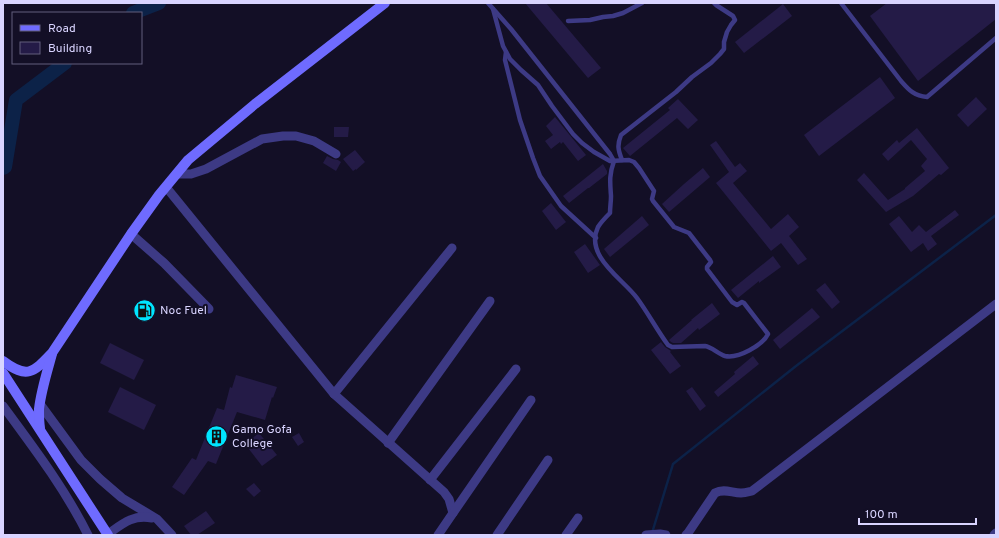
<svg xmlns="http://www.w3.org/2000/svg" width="999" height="538" font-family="Overpass,sans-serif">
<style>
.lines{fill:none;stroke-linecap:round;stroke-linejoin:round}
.stream{stroke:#0c2248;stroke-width:2.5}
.river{stroke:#0c2248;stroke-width:14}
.building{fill:#241b47}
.lane{stroke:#3d3a85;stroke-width:4.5}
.street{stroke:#3d3a85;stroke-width:9}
.secondary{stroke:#6f6bff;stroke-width:10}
.labels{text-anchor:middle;stroke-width:4;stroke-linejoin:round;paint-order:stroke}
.poi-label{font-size:12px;fill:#d9d4ff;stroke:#130f26;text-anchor:start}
</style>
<rect width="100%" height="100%" fill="#130f26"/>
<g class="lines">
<polyline class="stream" points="652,533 673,464 796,366 996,215"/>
<g class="river">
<polyline points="133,13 159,3"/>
<polyline points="3,168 5,167 16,100 65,63"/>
</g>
</g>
<g class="building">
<polygon points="525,3 546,3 601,68 588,78"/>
<polygon points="887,3 996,3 996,19 918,81 870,16"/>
<polygon points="783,4 792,16 744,53 735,42"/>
<polygon points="880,77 895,98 819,156 804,135"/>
<polygon points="976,97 987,109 968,127 957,115"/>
<polygon points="678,99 698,120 688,129 677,118 630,156 623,148 670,110 668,108"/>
<polygon points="555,117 586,155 578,161 563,142 561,144 560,142 551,149 545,141 553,135 546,126"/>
<polygon points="334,127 349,127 348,137 334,137"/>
<polygon points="917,128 949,168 941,175 939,174 913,196 886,212 857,180 864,173 888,200 905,189 905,188 925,171 921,166 927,159 911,140 888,161 882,154 897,140 899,143"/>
<polygon points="716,141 735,167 740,163 747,171 733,183 771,229 788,214 799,227 789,236 807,259 798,265 781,243 771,251 716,183 729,172 710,145"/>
<polygon points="355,150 365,162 356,170 356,169 353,171 343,159"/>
<polygon points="327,156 333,159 338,160 341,162 336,171 323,163"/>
<polygon points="603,164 607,171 607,174 589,188 588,188 569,203 563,196"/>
<polygon points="703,168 710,177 669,212 662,204 684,184"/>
<polygon points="551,203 566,222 556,230 542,211"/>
<polygon points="955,210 959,215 931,236 937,244 928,251 923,243 911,252 889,224 899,216 912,232 919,225 926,232"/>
<polygon points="642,216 649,225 610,257 604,249"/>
<polygon points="585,244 600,265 588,273 574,252"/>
<polygon points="773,256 781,267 759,283 759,281 738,298 731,290"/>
<polygon points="825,283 840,302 832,309 816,290"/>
<polygon points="712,303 720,314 699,330 698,328 681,343 673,343 671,342 669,340 692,320 691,320"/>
<polygon points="812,308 820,317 780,349 773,340"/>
<polygon points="661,342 665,347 671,351 670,352 681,366 670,374 651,350"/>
<polygon points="110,343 144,360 134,380 100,363"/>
<polygon points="753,356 759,364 718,397 714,392 735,374 734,372"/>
<polygon points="236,375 277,387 273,398 272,397 265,420 237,412 216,464 208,461 184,495 172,487 192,458 196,460 217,408 224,410 230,387 232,388"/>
<polygon points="120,387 156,405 144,430 108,412"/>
<polygon points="692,387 706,406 700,411 686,391"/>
<polygon points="259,433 277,455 262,466 245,444"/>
<polygon points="299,433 304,442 298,446 292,437"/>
<polygon points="254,483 261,491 254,497 246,489"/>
<polygon points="206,511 215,523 197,535 191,535 184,526"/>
</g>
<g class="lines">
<g class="lane">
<polyline points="488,3 511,29 610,154 614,161"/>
<path d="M841,3L901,81C909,90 914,96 927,97L996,38"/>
<path d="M493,9L503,46L510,59L521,70L538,85L552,106L573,134L582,143L594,152L610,161L629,160L634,162L639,168L654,191L652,199L653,201L674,227L689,233L710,260L711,262L707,267V269L732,302L737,305L742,302L744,303L768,334C763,345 738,359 725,356C718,354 712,347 705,346L672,347L668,345C657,330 648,313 637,298C623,279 584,256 598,227C601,222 606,217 610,213C610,207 611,202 611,196C610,182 609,175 614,161"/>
<polyline points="568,21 590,20 603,17 613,16 623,13 642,3"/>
<polyline points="506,52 505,60 520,120 533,158 540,176 561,206 596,238"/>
<path d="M622,160C618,150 617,145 621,135L676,92L692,77L711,63L720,54L724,49V42L727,32L731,25L735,20L733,16L716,5L714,3"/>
</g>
<g class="street">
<polyline points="176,174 191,174 206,169 262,139 283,136 296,136 314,141 336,154"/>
<polyline points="166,187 334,394 444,492 449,499 453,513 438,535"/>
<polyline points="131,234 164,263 209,309"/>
<polyline points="334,394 452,248"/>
<polyline points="40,404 81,460 100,479 122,498 157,519 172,535"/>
<path d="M3,406C34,448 65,489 88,535"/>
<polyline points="388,443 490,301"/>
<polyline points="430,480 516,369"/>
<polyline points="453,513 531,400"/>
<path d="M108,534C122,524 133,514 152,518"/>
<polyline points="497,535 548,460"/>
<polyline points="566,535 578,518"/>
<polyline points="646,535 660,534 666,535"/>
<path d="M686,535L688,533L715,493C724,488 732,493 741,493C745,493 748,492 752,491L996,304"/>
<polyline points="994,535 996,533"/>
</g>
<g class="secondary">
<path d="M3,361C27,379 33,373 52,353L131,234L159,195L188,160L255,104L385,3"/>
<polyline points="3,373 108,535"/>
<path d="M40,428C39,422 39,416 39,409C41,391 47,372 52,354"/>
</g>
</g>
<defs>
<symbol id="fuel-disc" viewBox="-11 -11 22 22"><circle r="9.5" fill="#00e5ff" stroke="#130f26"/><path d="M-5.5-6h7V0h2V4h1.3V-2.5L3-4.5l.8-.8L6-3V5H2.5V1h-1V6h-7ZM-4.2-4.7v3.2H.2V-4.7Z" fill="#111"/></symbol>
<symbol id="building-disc" viewBox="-11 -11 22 22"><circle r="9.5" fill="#00e5ff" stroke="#130f26"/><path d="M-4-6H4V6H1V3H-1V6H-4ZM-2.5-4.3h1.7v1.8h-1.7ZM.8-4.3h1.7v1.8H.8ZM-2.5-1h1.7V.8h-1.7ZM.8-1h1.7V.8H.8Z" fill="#111"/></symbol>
</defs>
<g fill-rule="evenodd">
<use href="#fuel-disc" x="132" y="298" width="25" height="25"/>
<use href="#building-disc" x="204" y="424" width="25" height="25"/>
</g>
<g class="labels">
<g class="poi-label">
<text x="160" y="314">Noc Fuel</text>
<text x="232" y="433">Gamo Gofa<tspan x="232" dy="14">College</tspan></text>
</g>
</g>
<rect width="999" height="538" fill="none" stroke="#d9d4ff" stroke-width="8"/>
<rect x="12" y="12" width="130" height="52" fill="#130f26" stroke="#625e7d"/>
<rect x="20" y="25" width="20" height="6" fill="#6f6bff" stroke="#625e7d"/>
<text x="48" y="32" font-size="12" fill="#d9d4ff">Road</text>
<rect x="20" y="42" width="20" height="12" fill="#241b47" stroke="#625e7d"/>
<text x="48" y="52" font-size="12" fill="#d9d4ff">Building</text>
<path d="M859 518v6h117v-6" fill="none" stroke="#d9d4ff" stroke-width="2"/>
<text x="865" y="518" font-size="12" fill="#d9d4ff" stroke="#130f26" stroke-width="3" paint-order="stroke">100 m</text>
</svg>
